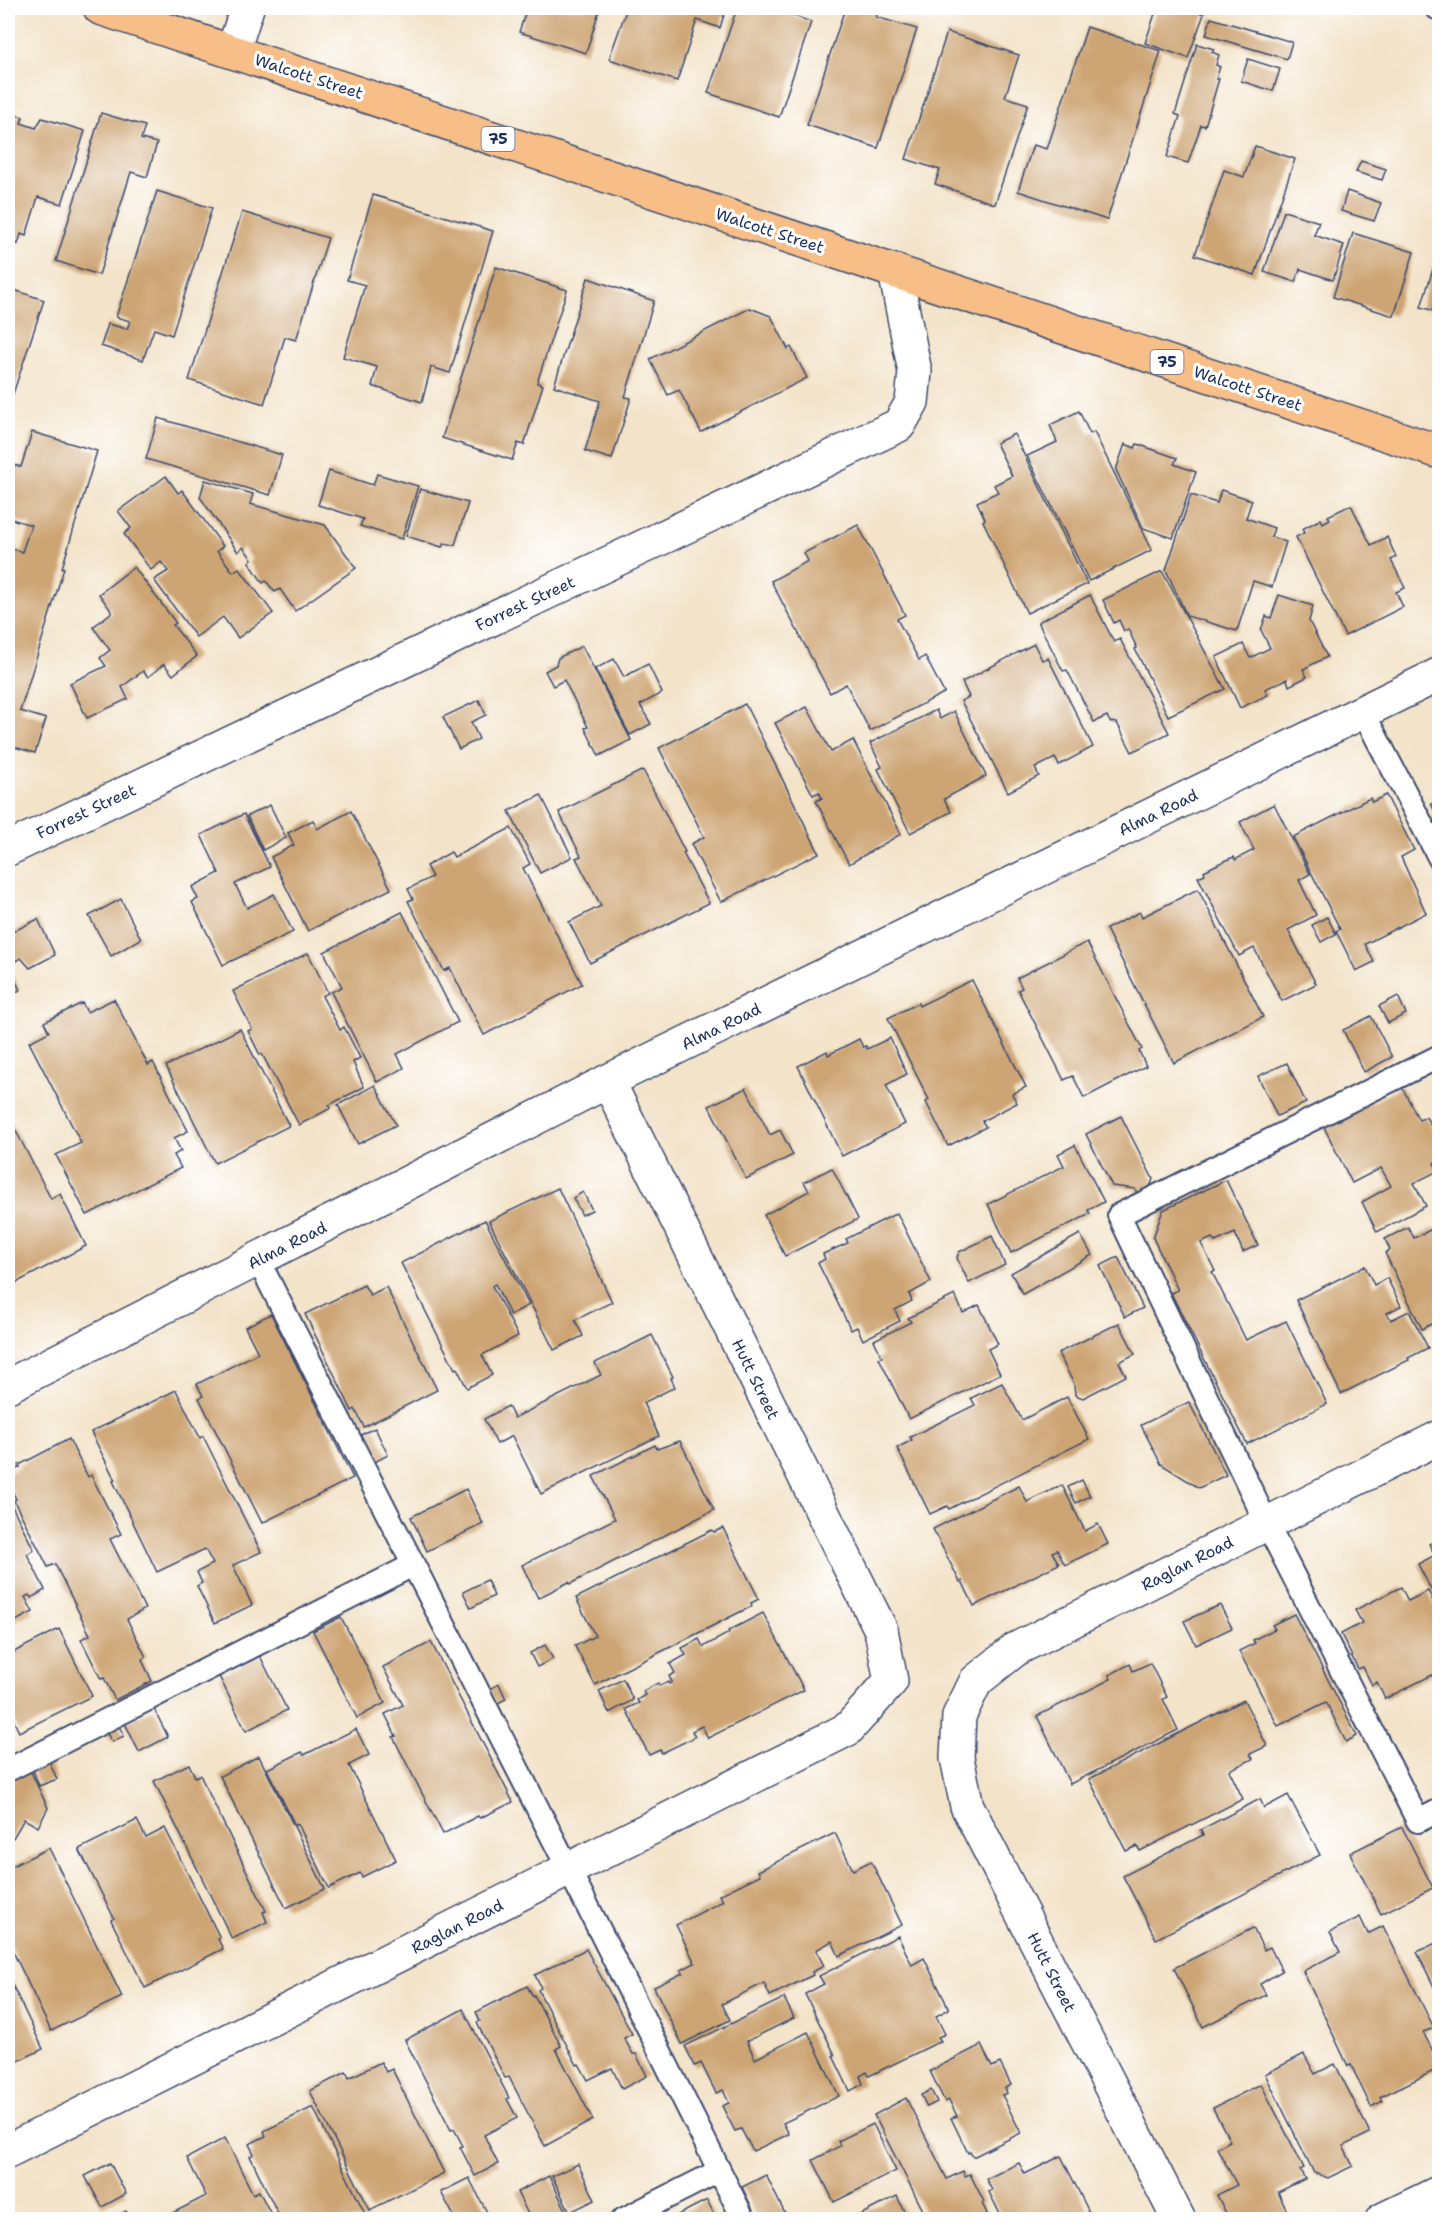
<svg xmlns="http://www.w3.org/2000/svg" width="1447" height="2227" font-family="'Shantell Sans',sans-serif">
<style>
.building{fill:#cda575}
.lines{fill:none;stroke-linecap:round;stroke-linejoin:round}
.service-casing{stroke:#3b4a6e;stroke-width:26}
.minor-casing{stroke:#3b4a6e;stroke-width:36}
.primary-casing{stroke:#3b4a6e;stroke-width:36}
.service{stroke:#fff;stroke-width:22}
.minor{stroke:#fff;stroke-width:33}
.primary{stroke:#f7be88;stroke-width:33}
.labels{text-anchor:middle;stroke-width:6;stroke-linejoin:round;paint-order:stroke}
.shield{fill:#fff;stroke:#5f6d8e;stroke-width:1.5}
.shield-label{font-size:15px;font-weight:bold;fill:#1b2f5e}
.street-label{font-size:16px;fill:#1b2f5e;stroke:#fff}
</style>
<rect width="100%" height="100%" fill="#fff"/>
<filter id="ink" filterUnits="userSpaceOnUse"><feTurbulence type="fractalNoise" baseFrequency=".0167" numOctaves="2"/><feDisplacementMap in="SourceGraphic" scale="12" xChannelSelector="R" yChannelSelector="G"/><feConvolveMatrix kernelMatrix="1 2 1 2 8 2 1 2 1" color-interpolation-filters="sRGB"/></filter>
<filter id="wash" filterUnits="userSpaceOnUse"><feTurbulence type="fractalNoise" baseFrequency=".008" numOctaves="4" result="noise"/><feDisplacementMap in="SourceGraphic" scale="24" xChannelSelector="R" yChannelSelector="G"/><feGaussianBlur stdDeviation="1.35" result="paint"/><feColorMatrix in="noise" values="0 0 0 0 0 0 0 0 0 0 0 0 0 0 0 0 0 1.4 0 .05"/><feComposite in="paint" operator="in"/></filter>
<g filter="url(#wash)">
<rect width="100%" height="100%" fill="#f3e3c9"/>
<g id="blocks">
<g class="building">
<polygon points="527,8 600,8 586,53 519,32"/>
<polygon points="627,8 726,8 720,28 697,20 677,81 609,59"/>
<polygon points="737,8 784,8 783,12 811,22 779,117 708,93"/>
<polygon points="845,8 878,8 876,17 917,29 878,148 807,125"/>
<polygon points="965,8 984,8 982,13"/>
<polygon points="1157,8 1186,8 1204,14 1188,58 1145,43"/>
<polygon points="1211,18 1292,42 1287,59 1206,35"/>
<polygon points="1087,27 1161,51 1107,220 1018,191 1033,145 1047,149"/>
<polygon points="947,32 1019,55 1005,97 1028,104 995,204 935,184 940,170 906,159"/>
<polygon points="1197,44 1214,49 1212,52 1219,55 1216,65 1220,67 1216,79 1219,79 1205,126 1201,125 1188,163 1167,157 1180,116 1175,114"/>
<polygon points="1248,59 1280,69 1273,91 1241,81"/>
<polygon points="8,112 23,117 21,123 36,128 42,118 85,131 62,204 38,197 26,236 21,234 18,244 8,241"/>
<polygon points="101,113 145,126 141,139 157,143 147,177 131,172 99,275 56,261"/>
<polygon points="1255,146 1295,159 1255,275 1195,255 1224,170 1244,177"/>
<polygon points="1361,161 1386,169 1382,180 1356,172"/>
<polygon points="157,191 212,208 172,335 154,329 143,360 101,346 108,324 127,329 130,321 116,317"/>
<polygon points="1347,191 1381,203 1374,221 1341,211"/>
<polygon points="373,195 493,231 450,373 431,367 422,402 372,386 377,367 343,357 365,285 347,280"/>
<polygon points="1284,211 1319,222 1314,235 1344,245 1333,280 1300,269 1296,282 1264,272"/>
<polygon points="242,212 328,238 296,340 285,337 264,404 189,380"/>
<polygon points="1353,233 1414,252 1394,316 1333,297"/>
<polygon points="1434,266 1440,268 1440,313 1421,307"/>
<polygon points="496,267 567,290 537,383 543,385 524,445 518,443 512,460 442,438"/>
<polygon points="588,278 654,301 625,397 631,398 612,459 585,451 600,401 554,386"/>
<polygon points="8,288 44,300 12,397 8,395"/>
<polygon points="750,308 771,316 788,349 791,347 807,378 701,432 679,390 668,395 650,359"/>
<polygon points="1079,411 1090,434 1094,432 1152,550 1089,581 1027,456 1057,442 1050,425"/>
<polygon points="158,418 282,455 270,495 146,459"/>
<polygon points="32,432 97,451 62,568 64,568 20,711 46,719 35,753 11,746 10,751 8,750 8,547 22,552 31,525 8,518 8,463 21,467"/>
<polygon points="1014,434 1087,584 1027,613 983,521 985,519 977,502 998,492 994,485 1012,476 996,443"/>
<polygon points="1125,444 1135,448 1137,444 1177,458 1174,464 1196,472 1173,538 1143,528 1116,470"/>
<polygon points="329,471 373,485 377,474 418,486 402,539 360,526 363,519 318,505"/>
<polygon points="166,476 178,493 182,490 223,546 217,551 233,572 239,568 273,613 238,638 223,617 196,637 154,580 168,571 161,562 151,570 124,534 131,528 118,511"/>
<polygon points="205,480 253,494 250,504 325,525 356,568 295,611 280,589 275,592 266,581 263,583 249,562 252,559 243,547 238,552 200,497"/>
<polygon points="420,489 468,503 455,545 444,543 442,547 406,536"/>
<polygon points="1221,490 1252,500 1246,518 1274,528 1271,537 1286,542 1272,587 1253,581 1237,631 1187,616 1166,570 1191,495 1217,503"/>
<polygon points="1351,505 1371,545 1387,537 1396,557 1391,560 1405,588 1396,592 1403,607 1345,636 1296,537 1304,533 1302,529 1321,519 1323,523 1330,519 1328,516"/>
<polygon points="858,525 905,615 897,619 919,660 925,656 944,693 870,731 846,684 830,693 771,581 808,561 804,553"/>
<polygon points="134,567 176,623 173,625 197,656 173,675 164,664 148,677 143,671 122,687 128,699 87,718 70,683 106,666 100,658 110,650 93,627 112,612 99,594"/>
<polygon points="1162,571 1225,689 1168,716 1135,649 1137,648 1128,629 1124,631 1119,620 1114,623 1103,600"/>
<polygon points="1090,595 1114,642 1120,639 1169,733 1132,752 1117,723 1110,722 1107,716 1094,722 1067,670 1063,671 1038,622"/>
<polygon points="1279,595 1313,606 1309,621 1327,657 1303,669 1307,677 1289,686 1287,679 1265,689 1268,695 1240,708 1216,657 1243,644 1250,658 1270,648 1261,630 1266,616 1271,618"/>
<polygon points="1034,644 1042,660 1048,658 1093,747 1059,765 1055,758 1035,768 1039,776 1008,792 961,701 969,697 962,682"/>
<polygon points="582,646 631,740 599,756 585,728 588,727 564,680 553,686 545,671 556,665 558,658"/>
<polygon points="614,659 624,677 648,664 662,693 640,705 651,724 630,735 595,669"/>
<polygon points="479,700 486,715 471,722 479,739 459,749 443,717"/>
<polygon points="745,704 819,853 721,902 691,844 704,837 659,748"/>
<polygon points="807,707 831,752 853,740 901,834 849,864 816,801 822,798 819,792 813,795 775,723"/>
<polygon points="936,710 940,719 954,711 986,776 944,799 951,812 910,833 878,769 882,767 870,743"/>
<polygon points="643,770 685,852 683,853 709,903 590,963 569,922 601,906 576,858 581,856 559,812"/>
<polygon points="541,795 572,857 540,873 509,811"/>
<polygon points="1386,795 1414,850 1401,857 1426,913 1365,944 1374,962 1356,971 1336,931 1340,929 1293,837 1370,798 1372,802"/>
<polygon points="1440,799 1440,821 1431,804"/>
<polygon points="1274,804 1310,874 1299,880 1316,915 1288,930 1316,984 1282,1001 1254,948 1239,956 1198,877 1205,874 1204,871 1226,860 1234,857 1235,860 1254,850 1240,822"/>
<polygon points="270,805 286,838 263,850 247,816"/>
<polygon points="351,811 391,889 308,931 271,857 294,845 288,833 313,820 317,829"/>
<polygon points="244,814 270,867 235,884 247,908 274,894 293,932 223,965 192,902 198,899 192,887 219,873 201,835"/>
<polygon points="511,828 530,864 523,868 582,984 484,1035 450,968 444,971 408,901 413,899 408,889 432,877 426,866 451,852 454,857"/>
<polygon points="1198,889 1263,1017 1174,1063 1106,929 1140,912 1142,917"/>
<polygon points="121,899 141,939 111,956 89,916"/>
<polygon points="402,912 458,1022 397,1054 404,1068 377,1082 331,992 342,987 324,952"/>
<polygon points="1327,917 1336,934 1321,942 1312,925"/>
<polygon points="38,919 55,955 30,968 21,958 8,965 8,934"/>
<polygon points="1087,942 1142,1049 1139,1051 1146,1066 1084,1098 1073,1076 1064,1080 1018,990 1022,988 1017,978"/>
<polygon points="308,953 328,993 322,996 340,1030 344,1027 360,1058 353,1062 364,1087 329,1105 331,1108 299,1125 262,1054 260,1055 248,1031 252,1029 233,991"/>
<polygon points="8,965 20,990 8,996"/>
<polygon points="972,980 1026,1087 1012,1094 1017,1103 982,1121 986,1127 948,1146 926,1102 929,1100 888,1018 918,1003 919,1006"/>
<polygon points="1398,996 1406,1014 1388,1023 1379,1006"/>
<polygon points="114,999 148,1065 153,1062 188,1131 174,1138 181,1151 174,1155 181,1168 87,1215 56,1155 81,1143 29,1042 49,1032 44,1022 82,1003 87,1012"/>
<polygon points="1371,1016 1392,1057 1364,1072 1343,1030"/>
<polygon points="240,1029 289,1126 215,1163 166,1066"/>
<polygon points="890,1038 907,1074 886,1085 905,1124 842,1156 798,1066 827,1051 828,1055 859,1039 863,1047 866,1046 867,1049"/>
<polygon points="1287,1063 1306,1103 1277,1116 1258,1076"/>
<polygon points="375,1085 396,1125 358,1144 338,1105"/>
<polygon points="1402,1087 1419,1120 1426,1117 1440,1143 1440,1160 1434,1163 1438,1171 1414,1183 1426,1206 1377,1232 1362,1202 1391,1186 1381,1168 1352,1183 1324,1127"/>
<polygon points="746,1088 770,1135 780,1130 793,1155 746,1179 709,1106"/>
<polygon points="1121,1116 1153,1179 1148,1192 1139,1197 1135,1189 1112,1186 1086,1134"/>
<polygon points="13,1125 51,1199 60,1194 86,1246 8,1287 8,1128"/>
<polygon points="1075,1145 1104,1202 1088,1210 1090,1214 1011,1253 988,1204 1064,1166 1058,1154"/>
<polygon points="832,1168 858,1219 785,1256 764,1215 809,1191 804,1182"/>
<polygon points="1226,1180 1258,1245 1243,1252 1235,1233 1215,1242 1212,1238 1201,1243 1215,1271 1212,1272 1246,1340 1286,1321 1327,1404 1247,1444 1171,1293 1178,1290 1153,1238 1163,1210"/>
<polygon points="558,1188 612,1302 575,1320 583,1336 554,1350 489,1221"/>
<polygon points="583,1192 592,1210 582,1215 573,1198"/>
<polygon points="897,1213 931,1282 909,1294 912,1301 895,1310 900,1321 863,1340 857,1327 851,1330 818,1263 825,1259 823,1254 848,1243 846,1239"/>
<polygon points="485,1220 529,1305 510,1315 495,1284 492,1286 518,1336 482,1355 492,1375 467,1388 457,1368 455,1369 401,1263"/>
<polygon points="1408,1227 1414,1238 1436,1227 1438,1230 1440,1229 1440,1332 1435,1322 1422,1329 1385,1253 1390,1250 1385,1239"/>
<polygon points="1080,1234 1092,1255 1023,1294 1011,1273"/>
<polygon points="992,1236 1005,1265 969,1283 957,1258 959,1252"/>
<polygon points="1118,1257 1143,1308 1125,1317 1100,1266"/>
<polygon points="1365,1266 1374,1285 1387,1278 1401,1306 1387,1313 1391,1320 1409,1311 1428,1348 1408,1358 1409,1360 1341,1394 1296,1300"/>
<polygon points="364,1285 370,1295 386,1287 437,1390 364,1427 355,1409 352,1411 305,1314"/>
<polygon points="955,1295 963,1313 979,1305 998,1344 988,1349 1000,1374 909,1419 879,1358 882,1357 874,1340 911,1322 908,1318"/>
<polygon points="271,1314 353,1478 262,1523 199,1398 203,1396 197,1384 258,1353 245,1327"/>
<polygon points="1119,1323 1135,1354 1119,1362 1126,1376 1083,1398 1075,1395 1074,1384 1058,1353"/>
<polygon points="652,1335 673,1377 671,1378 675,1387 643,1403 659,1436 541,1494 512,1436 497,1444 484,1419 508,1406 514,1418 601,1375 595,1363"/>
<polygon points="1002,1383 1022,1420 1067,1397 1089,1439 949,1509 947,1506 930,1514 897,1448 912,1440 910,1437 975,1405 971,1398"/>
<polygon points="176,1390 200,1438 203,1436 261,1552 233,1565 252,1605 215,1623 197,1586 202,1583 197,1572 213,1564 205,1549 157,1572 113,1481 115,1480 91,1432"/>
<polygon points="1189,1402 1226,1475 1199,1488 1161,1464 1141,1425"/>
<polygon points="375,1428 388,1455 373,1463 360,1435"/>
<polygon points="69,1439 88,1477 91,1475 121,1534 110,1539 145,1609 127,1619 146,1657 142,1660 152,1681 115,1700 104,1678 101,1679 81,1639 90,1635 55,1564 48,1567 14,1501 16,1499 8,1482 8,1474 20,1467 19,1465"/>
<polygon points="680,1441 714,1510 570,1584 569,1582 538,1598 522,1565 615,1519 593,1476 655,1445 657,1449"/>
<polygon points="1082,1480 1090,1496 1076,1503 1068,1487"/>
<polygon points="1062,1485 1085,1531 1098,1524 1108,1544 1065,1565 1057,1550 1052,1552 1059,1564 974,1606 962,1581 960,1582 933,1529 1019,1486 1027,1502"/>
<polygon points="466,1489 483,1524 427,1551 411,1517"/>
<polygon points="8,1498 34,1550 27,1554 45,1590 31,1598 29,1595 25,1597 33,1612 8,1625"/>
<polygon points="723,1528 759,1599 751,1603 752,1606 595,1685 575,1646 595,1636 576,1598 712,1530 714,1532"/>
<polygon points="1440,1539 1440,1607 1418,1564 1435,1555 1429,1544"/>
<polygon points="487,1580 494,1596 471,1608 463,1592"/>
<polygon points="1401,1587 1408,1601 1428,1591 1440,1615 1440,1678 1435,1680 1432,1675 1385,1699 1377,1682 1372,1685 1363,1667 1358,1669 1341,1634 1362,1623 1355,1610"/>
<polygon points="1220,1605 1232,1628 1196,1645 1184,1621"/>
<polygon points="763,1613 804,1690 708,1738 702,1726 692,1731 695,1737 662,1753 660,1750 649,1755 626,1709 639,1703 637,1700 645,1695 643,1691 658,1683 659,1686 668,1682 669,1684 672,1682 669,1676 675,1673 670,1664 686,1655 682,1648 699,1639 703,1647 729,1633 728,1631"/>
<polygon points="1294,1614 1357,1736 1346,1742 1326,1702 1278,1726 1239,1651 1255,1643 1253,1640 1275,1629 1272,1625"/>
<polygon points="341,1617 385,1703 357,1718 313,1631"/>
<polygon points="59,1629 92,1696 19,1732 8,1709 8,1655"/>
<polygon points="431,1642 513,1802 480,1818 478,1816 443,1834 393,1737 396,1736 385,1714 403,1705 383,1667"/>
<polygon points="545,1645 553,1659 537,1667 530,1653"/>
<polygon points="260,1656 287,1710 246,1731 219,1676"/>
<polygon points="1150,1663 1167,1697 1163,1699 1178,1730 1070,1784 1037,1716 1111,1679 1109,1675 1130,1664 1133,1671"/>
<polygon points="623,1679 633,1700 609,1713 599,1691"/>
<polygon points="499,1684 506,1699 496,1704 489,1689"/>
<polygon points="1244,1700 1267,1746 1250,1754 1253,1759 1229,1770 1243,1799 1140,1851 1137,1846 1126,1851 1089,1779"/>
<polygon points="154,1709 168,1737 139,1752 125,1723"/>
<polygon points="119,1726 124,1736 112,1742 106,1732"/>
<polygon points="356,1729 369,1755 349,1765 396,1860 362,1877 360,1873 329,1888 298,1824 295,1825 267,1769 302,1752 304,1755"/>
<polygon points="259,1756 325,1889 286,1908 220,1776"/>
<polygon points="49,1761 57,1779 39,1786 32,1768"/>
<polygon points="189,1764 195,1777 200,1775 266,1911 263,1912 267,1922 232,1939 154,1781"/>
<polygon points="30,1770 48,1808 38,1827 24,1819 13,1838 8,1835 8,1789 15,1776"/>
<polygon points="1288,1795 1320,1855 1156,1939 1123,1876 1203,1835 1200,1830 1260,1799 1264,1808"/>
<polygon points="137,1820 146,1838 165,1828 220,1938 218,1939 223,1949 145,1988 111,1920 114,1918 79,1849"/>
<polygon points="1402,1827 1433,1888 1381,1914 1350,1853"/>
<polygon points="835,1833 853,1870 871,1861 902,1925 839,1956 832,1941 816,1950 824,1966 812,1972 813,1975 770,1996 764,1983 722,2004 730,2020 682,2044 654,1987 683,1973 681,1970 695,1963 676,1925 723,1901 719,1895 760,1875 758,1871"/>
<polygon points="49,1848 122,1997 51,2031 8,1941 8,1868"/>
<polygon points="1360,1917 1368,1934 1383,1926 1434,2028 1423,2032 1440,2065 1440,2068 1380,2097 1383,2101 1371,2107 1351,2065 1348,2066 1303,1971 1340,1952 1330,1932"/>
<polygon points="1253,1928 1264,1950 1270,1947 1282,1971 1260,1984 1266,1995 1203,2027 1174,1968"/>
<polygon points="898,1936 912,1965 924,1958 949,2009 936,2016 945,2034 938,2037 941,2041 869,2076 867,2072 860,2076 863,2084 850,2091 833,2056 835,2055 805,1994 824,1984 819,1976"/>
<polygon points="1440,1941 1440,1999 1417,1952"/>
<polygon points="586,1949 632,2034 624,2038 633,2054 636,2054 647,2076 622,2089 612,2068 588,2080 579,2064 577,2065 538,1990 541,1988 535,1975"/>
<polygon points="8,1976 43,2049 8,2066"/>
<polygon points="527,1986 533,1996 534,1995 561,2046 556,2049 593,2120 545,2146 509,2077 505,2078 477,2023 480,2021 476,2012"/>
<polygon points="784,1998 794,2018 747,2041 755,2059 808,2032 839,2096 783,2123 789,2134 753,2151 741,2129 735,2131 722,2106 729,2103 723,2090 716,2093 701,2063 695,2066 685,2046"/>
<polygon points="463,2009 509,2098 507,2099 517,2118 484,2135 498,2164 475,2176 460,2147 463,2146 454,2129 451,2130 405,2040"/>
<polygon points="981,2045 992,2067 1000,2063 1011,2085 1005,2088 1007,2093 1002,2095 1021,2133 973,2157 970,2152 968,2153 951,2118 957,2116 949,2100 945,2102 930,2071"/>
<polygon points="1304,2054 1315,2074 1335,2064 1370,2133 1343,2146 1353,2166 1328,2178 1314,2173 1265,2074"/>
<polygon points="381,2062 386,2072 392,2069 444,2173 370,2210 310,2091 346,2072 349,2078"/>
<polygon points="1261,2084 1304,2168 1300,2170 1305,2179 1278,2192 1291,2220 1238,2220 1228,2217 1217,2195 1237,2185 1217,2148 1230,2141 1213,2108"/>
<polygon points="931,2090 937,2102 927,2107 921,2095"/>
<polygon points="906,2098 947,2179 963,2171 965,2176 970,2174 984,2202 982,2203 990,2220 928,2220 874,2115"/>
<polygon points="313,2107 368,2220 281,2220 250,2156 254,2154 249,2144 266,2136 264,2131"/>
<polygon points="873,2124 896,2171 834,2202 813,2160 840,2146 838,2141"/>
<polygon points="225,2138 253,2194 259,2191 274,2220 159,2220 206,2196 187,2158"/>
<polygon points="1061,2156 1093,2220 1003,2220 989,2192 992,2190 986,2179 1019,2163 1025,2174"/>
<polygon points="110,2163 126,2194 102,2207 85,2176"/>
<polygon points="578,2164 595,2200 570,2212 552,2176"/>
<polygon points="766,2175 788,2220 758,2220 742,2187"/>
<polygon points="549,2176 571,2220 531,2220 517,2192"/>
<polygon points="469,2178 491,2220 456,2220 441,2192"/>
<polygon points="897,2196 908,2220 850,2220"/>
<polygon points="707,2200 717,2220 668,2220"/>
<polygon points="126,2211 131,2220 110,2220"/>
</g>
</g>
</g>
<g filter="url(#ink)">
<use href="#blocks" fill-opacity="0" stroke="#3b4a6e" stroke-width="1.5"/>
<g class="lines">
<defs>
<g id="service">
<polyline points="1437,8 1440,8"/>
<polyline points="1363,712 1440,859"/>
<polyline points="1440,1056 1119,1215 1267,1524 1418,1821 1440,1810"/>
<polyline points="258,1260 592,1915 744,2220"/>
<polyline points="8,1770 413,1565"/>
<polyline points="622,2220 719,2171"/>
</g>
<g id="minor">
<polyline points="233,51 247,8"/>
<polyline points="8,849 899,425 912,402 915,372 895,271"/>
<polyline points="8,1386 608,1081 1440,674"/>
<polyline points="8,2151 848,1729 891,1681 881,1630 608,1081"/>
<polyline points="1179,2220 967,1806 957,1758 959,1716 976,1681 1016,1649 1440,1437"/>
<polyline points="1382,2220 1440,2192"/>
</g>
<polyline id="primary" points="100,8 1440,452"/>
</defs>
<use href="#service" class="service-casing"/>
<use href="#minor" class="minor-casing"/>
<use href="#primary" class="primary-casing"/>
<use href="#service" class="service"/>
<use href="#minor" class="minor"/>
<use href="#primary" class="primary"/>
</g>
</g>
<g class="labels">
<g class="shield">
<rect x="481.5" y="127" width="33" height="24" rx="4.5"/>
<rect x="1150.5" y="350" width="33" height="24" rx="4.5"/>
</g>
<g class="shield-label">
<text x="498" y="144">75</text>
<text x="1167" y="367">75</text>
</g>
<g class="street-label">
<text transform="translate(309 76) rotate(18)" y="6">Walcott Street</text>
<text transform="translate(770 230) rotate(18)" y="6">Walcott Street</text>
<text transform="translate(1248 388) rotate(18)" y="6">Walcott Street</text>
<text transform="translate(525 603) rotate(-25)" y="6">Forrest Street</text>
<text transform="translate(86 811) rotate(-25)" y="6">Forrest Street</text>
<text transform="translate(1158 812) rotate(-26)" y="6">Alma Road</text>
<text transform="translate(721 1026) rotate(-26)" y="6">Alma Road</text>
<text transform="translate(287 1245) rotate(-27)" y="6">Alma Road</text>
<text transform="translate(756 1379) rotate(64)" y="6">Hutt Street</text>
<text transform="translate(1187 1563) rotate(-27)" y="6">Raglan Road</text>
<text transform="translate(457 1926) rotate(-27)" y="6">Raglan Road</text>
<text transform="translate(1052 1972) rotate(63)" y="6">Hutt Street</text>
</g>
</g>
<rect width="1447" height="2227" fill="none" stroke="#fff" stroke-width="30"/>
</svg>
